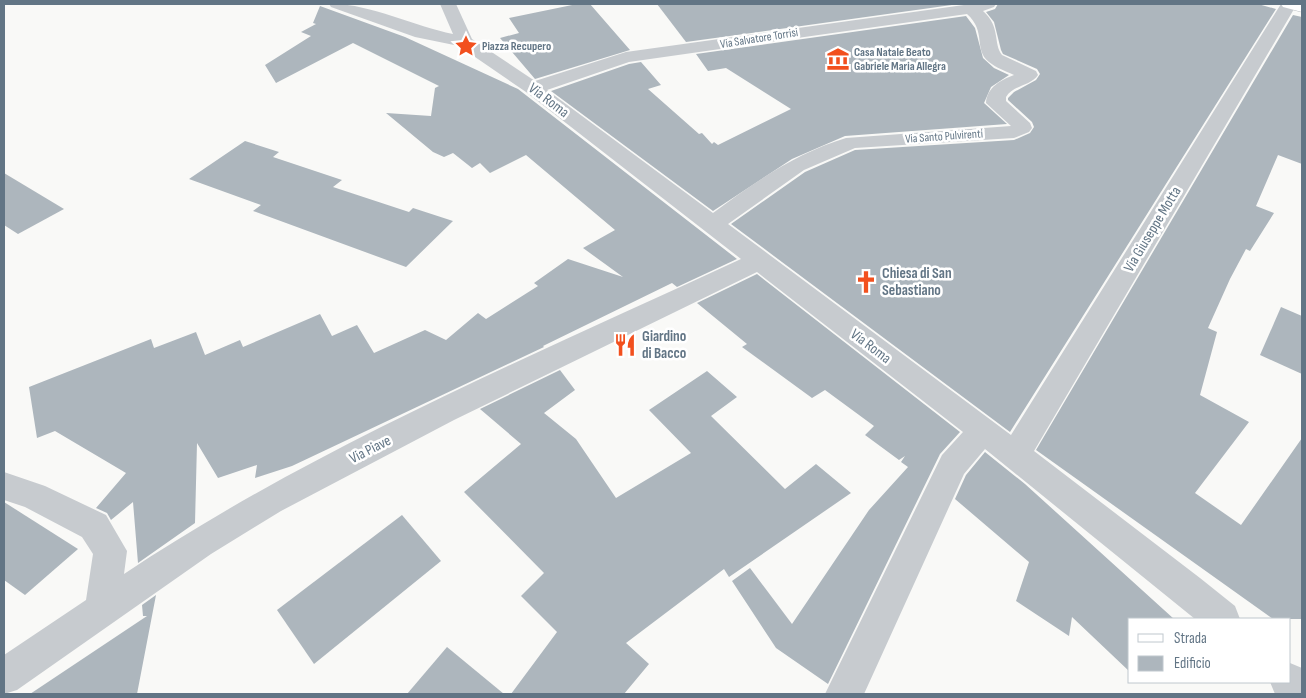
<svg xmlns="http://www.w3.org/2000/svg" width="1306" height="698" font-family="'Sofia Sans Condensed',sans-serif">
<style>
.building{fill:#adb6bd}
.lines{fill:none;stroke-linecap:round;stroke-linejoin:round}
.major-casing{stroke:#bcc0c4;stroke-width:1}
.minor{fill:#c7cbcf;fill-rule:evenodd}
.major{fill:#fff;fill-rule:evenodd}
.labels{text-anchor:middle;stroke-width:5;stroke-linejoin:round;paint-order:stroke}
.far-street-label{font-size:12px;fill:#627585;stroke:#fff}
.far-poi-label{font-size:12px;font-weight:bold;fill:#627585;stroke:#fff;text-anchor:start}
.street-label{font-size:15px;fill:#627585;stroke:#fff}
.poi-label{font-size:15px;font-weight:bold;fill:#627585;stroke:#fff;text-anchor:start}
</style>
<rect width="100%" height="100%" fill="#f9f9f7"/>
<g class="building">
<polygon points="577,4 590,4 630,50 535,79 500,38 519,33 509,18"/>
<polygon points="657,4 959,4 686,42"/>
<polygon points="998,4 1258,4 1276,9 1010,432 731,224 805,172 855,150 1014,140 1030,133 1034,127 1032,122 1008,100 1008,98 1014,92 1036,80 1040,74 1037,69 1003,54 1001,50 994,22 986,12 995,9"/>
<polygon points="320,6 405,37 518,89 737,259 677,287 672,283 543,346 544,347 292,466 255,478 257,465 218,478 197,443 195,523 138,563 133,502 111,520 107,513 96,508 126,473 55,431 37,438 29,387 151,339 154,348 196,332 205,355 240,340 243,347 320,314 332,336 357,325 374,353 425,330 446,340 478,313 486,319 538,286 534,283 568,259 623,277 583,248 615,230 526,155 490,173 480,163 472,168 453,153 444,157 433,152 386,113 431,116 435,88 439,86 353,43 276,83 265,65 311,36 301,32 316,24 313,23"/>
<polygon points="1293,15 1302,17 1302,164 1278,155 1256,206 1274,213 1250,251 1246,249 1230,279 1208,328 1217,332 1200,395 1249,422 1195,493 1241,525 1302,438 1302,619 1273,619 1036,450"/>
<polygon points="966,16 975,28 983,58 994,68 1009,75 991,87 984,103 1007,124 845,136 792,159 713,211 551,91 629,64 641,62 661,85 648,89 699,134 702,133 712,144 714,142 718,145 791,109 726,68 708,71 696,54"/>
<polygon points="245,141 279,152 273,157 342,180 333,187 409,212 413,208 453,221 406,267 253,211 261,205 189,179"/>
<polygon points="4,173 64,209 18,234 4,225"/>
<polygon points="757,274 960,432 940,454 828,684 776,648 732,581 750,568 792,624 869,510 908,467 901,462 905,456 899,460 865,435 874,426 825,390 812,398 742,347 747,344 697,303"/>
<polygon points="1281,307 1302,316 1302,374 1260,355"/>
<polygon points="560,370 575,390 544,413 576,439 616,498 691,453 649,410 707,371 737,397 711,416 785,489 816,464 851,493 729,577 724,569 626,643 649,664 624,694 511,694 557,632 521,596 544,573 464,492 521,444 480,409"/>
<polygon points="985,452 1025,484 1174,619 1130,619 1130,672 1072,617 1069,636 1016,601 1029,562 955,499 966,475"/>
<polygon points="4,502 78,549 25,595 4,580"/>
<polygon points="402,515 441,561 314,664 277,610"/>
<polygon points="156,595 137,694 30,694 147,616 143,616 142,605"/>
<polygon points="447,647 504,694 407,694"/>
</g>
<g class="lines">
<defs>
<polygon id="major" points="1281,4 1302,4 1302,12 1283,7"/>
</defs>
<use href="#major" class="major-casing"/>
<g class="minor">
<path d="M329,4C366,2 414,26 453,34L440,4H456L472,39L535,81L626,52L971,4H996L994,7L983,11C1001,27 993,44 1002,55L1036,71L1038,75C1031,86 1013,85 1006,97V101L1030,123L1032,128L1029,132L1014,138L855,148L804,170L728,224L1011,435L1281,4H1297L1034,451L1200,578L1235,606L1240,619H1195L985,449L964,474L864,694H825L942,455L963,432L757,272L454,420L281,511L211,554L17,690L4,694V655L86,600L93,554L82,537L25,507L4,500V472L45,486L106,515L127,551L124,574C316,446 532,356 741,259L526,92L459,46L415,37L331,7ZM967,14C987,32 973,49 989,62C996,68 1006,71 1014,75C1001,80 987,87 986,103L1011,126L846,138C796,153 755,182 713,213L547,90L629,62Z"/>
<polygon points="1290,663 1302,668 1302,694 1275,694 1270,682 1290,682"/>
</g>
<use href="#major" class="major"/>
</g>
<defs>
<symbol id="sight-bare" viewBox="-9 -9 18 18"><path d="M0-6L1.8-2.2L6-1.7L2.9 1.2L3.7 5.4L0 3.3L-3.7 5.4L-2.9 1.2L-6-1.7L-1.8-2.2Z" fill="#f2501e" stroke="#fff" stroke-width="2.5" paint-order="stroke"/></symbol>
<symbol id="museum-bare" viewBox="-9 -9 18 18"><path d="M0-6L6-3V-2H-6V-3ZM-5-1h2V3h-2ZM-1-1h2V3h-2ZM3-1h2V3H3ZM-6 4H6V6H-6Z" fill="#f2501e" stroke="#fff" stroke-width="2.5" paint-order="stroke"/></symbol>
<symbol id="church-bare" viewBox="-9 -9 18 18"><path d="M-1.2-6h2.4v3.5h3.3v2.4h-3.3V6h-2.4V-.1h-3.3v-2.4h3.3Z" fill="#f2501e" stroke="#fff" stroke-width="2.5" paint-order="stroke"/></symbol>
<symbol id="restaurant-bare" viewBox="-9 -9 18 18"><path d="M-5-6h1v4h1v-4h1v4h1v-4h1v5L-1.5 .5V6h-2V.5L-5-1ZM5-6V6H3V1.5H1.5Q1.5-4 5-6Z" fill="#f2501e" stroke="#fff" stroke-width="2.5" paint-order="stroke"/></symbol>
</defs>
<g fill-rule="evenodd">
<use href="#sight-bare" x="450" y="30" width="32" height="32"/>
<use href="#museum-bare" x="822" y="43" width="32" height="32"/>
<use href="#church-bare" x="850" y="266" width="32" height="32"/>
<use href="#restaurant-bare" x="609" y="329" width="32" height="32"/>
</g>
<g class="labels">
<g class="far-street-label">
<text transform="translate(759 38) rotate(-9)" y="4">Via Salvatore Torrisi</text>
<text transform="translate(944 136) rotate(-4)" y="4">Via Santo Pulvirenti</text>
</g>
<g class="far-poi-label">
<text x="482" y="50">Piazza Recupero</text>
<text x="854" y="56">Casa Natale Beato<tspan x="854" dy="14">Gabriele Maria Allegra</tspan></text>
</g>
<g class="street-label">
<text transform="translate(549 100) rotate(37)" y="5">Via Roma</text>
<text transform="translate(1152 229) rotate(-59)" y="5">Via Giuseppe Motta</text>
<text transform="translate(871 346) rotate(37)" y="5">Via Roma</text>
<text transform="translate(370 449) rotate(-27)" y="5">Via Piave</text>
</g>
<g class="poi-label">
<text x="882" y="278">Chiesa di San<tspan x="882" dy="17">Sebastiano</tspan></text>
<text x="642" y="341">Giardino<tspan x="642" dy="17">di Bacco</tspan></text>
</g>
</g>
<rect width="1306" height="698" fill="none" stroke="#627585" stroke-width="10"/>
<rect x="1128" y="618" width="162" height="65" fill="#ffffff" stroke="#c0c8ce"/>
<rect x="1138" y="634" width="25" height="8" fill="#ffffff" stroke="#c0c8ce"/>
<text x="1174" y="643" font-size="15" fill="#627585">Strada</text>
<rect x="1138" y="656" width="25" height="15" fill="#adb6bd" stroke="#c0c8ce"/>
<text x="1174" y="668" font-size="15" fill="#627585">Edificio</text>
</svg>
